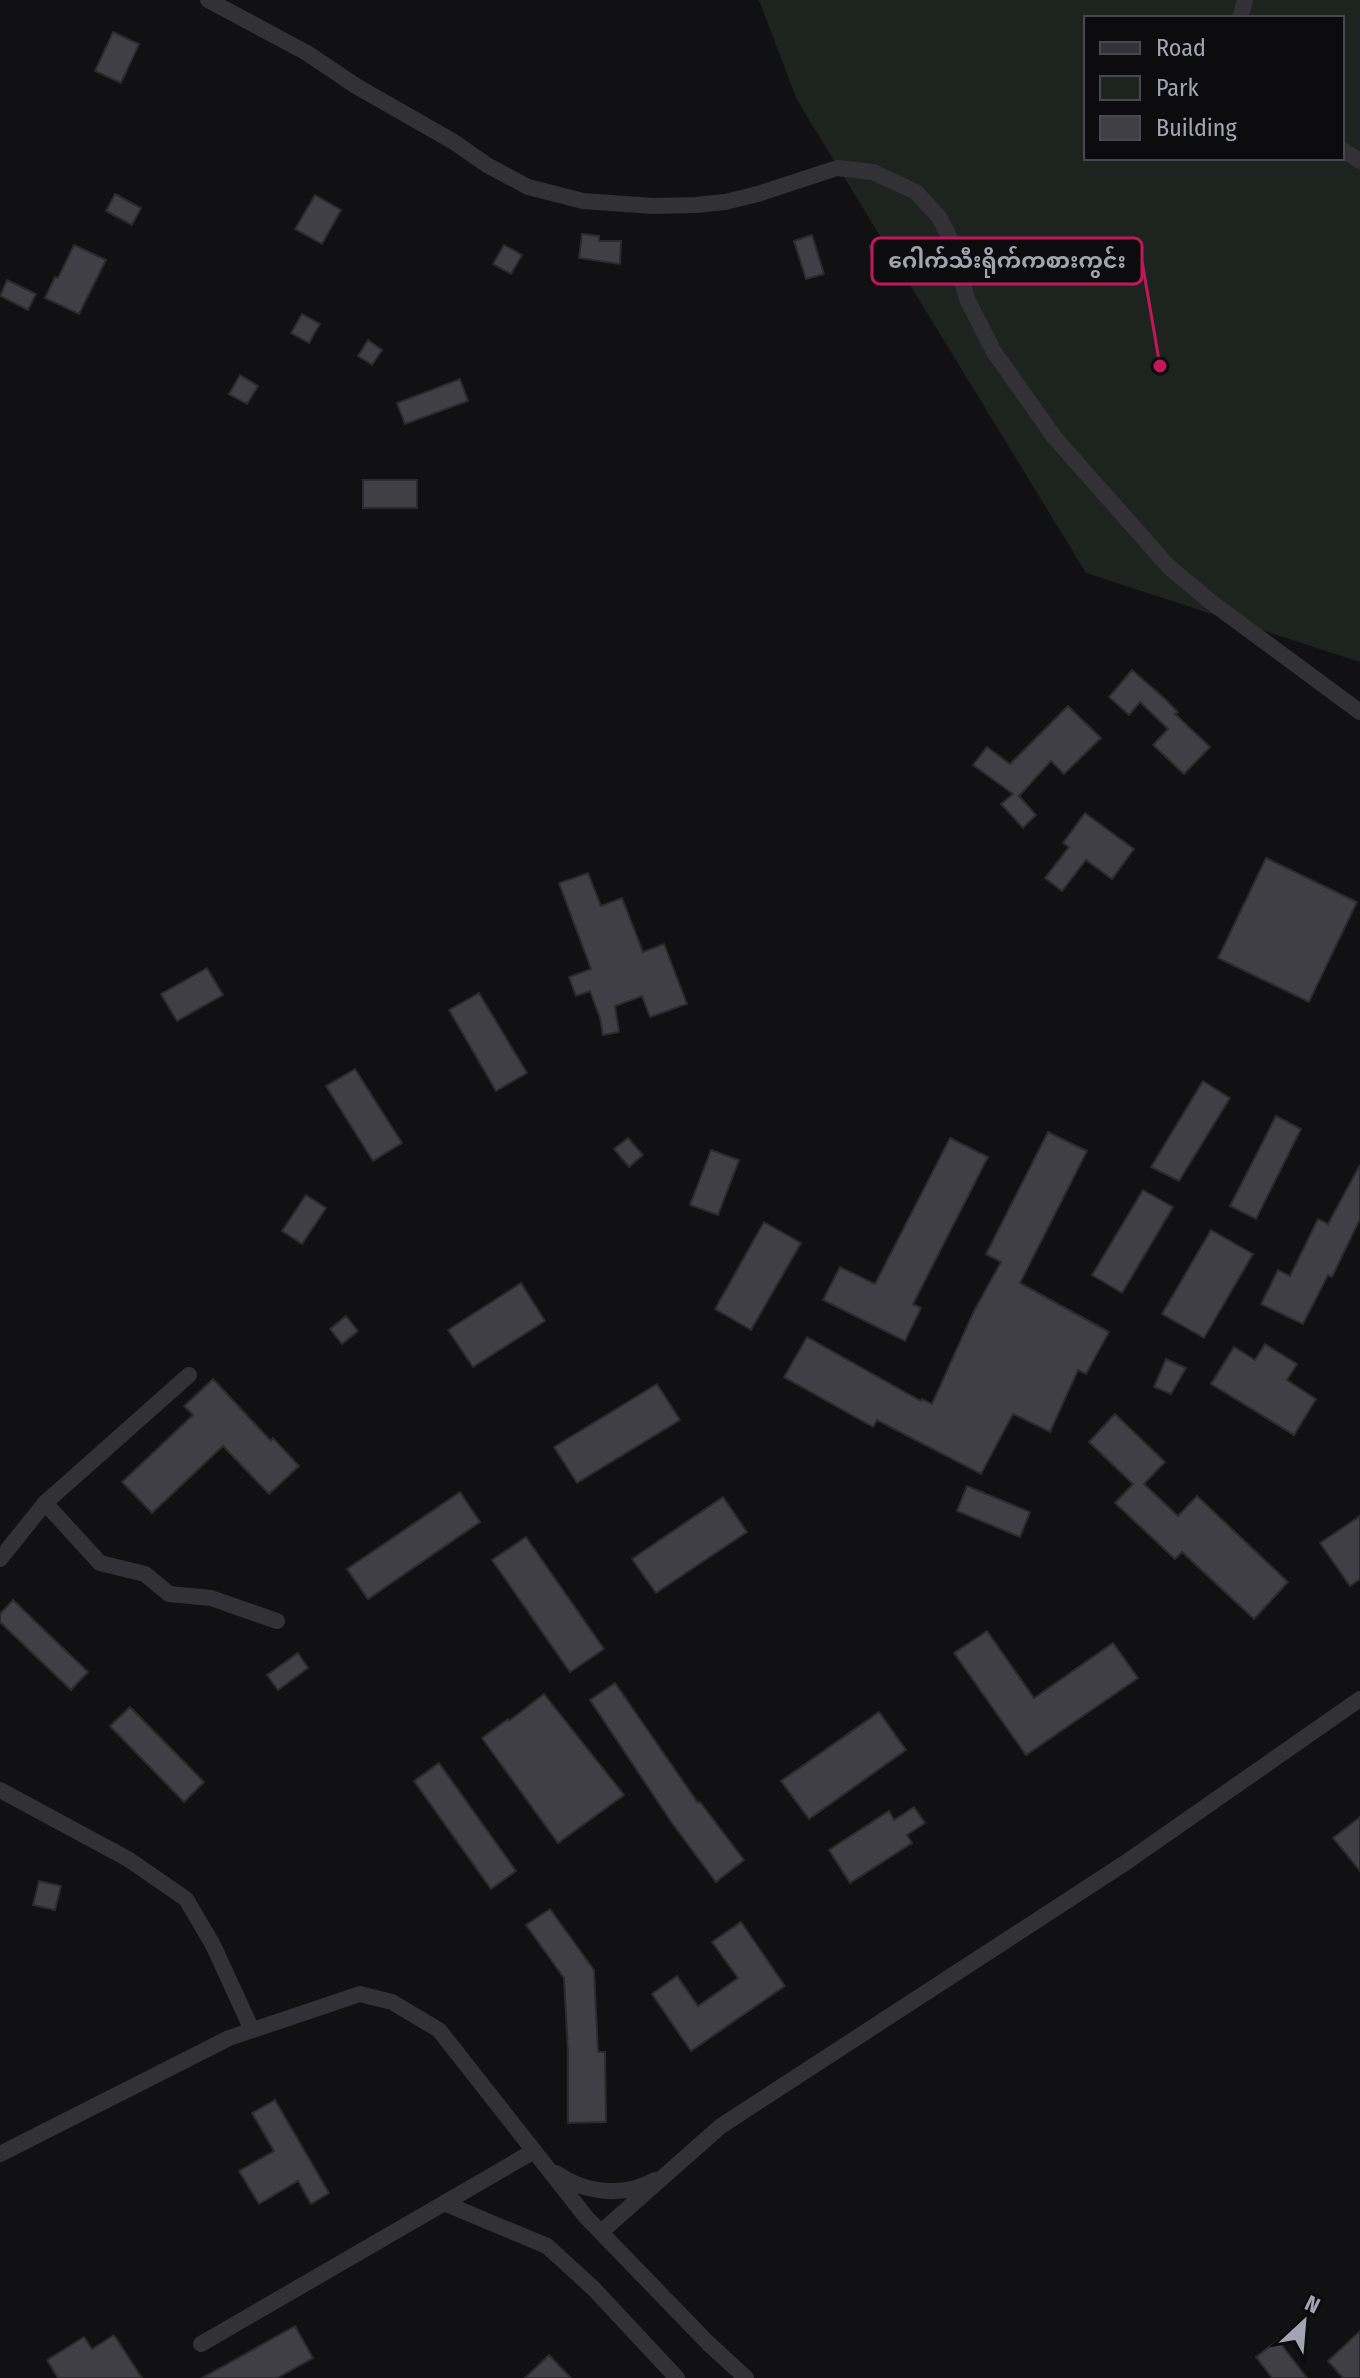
<svg xmlns="http://www.w3.org/2000/svg" width="1360" height="2378" font-family="'Fira Sans Condensed','Noto Sans Myanmar',sans-serif">
<style>
.green{fill:#1d241f;fill-rule:evenodd}
.building{fill:#403f45;stroke:#2b2b2d;stroke-width:2}
.lines{fill:none;stroke-linecap:round;stroke-linejoin:round}
.street{stroke:#323236;stroke-width:16}
.leader{fill:none;stroke:#c2185b;stroke-width:3}
.callout-dot{fill:#c2185b;stroke:#0c0b0d;stroke-width:3}
.callout{fill:#0c0b0d;stroke:#c2185b;stroke-width:3}
.callout-label{font-size:22px;text-anchor:middle;font-weight:bold;fill:#a3a4b1}
</style>
<rect width="100%" height="100%" fill="#111012"/>
<path class="green" d="M759,0H1360V662L1086,573L797,100ZM1086,18H1342V158H1086Z"/>
<g class="building">
<polygon points="113,32 139,44 121,83 95,71"/>
<polygon points="115,194 141,208 132,225 106,211"/>
<polygon points="315,195 341,210 322,244 295,229"/>
<polygon points="582,234 599,236 599,241 621,241 620,264 579,258"/>
<polygon points="812,235 824,274 806,279 794,241"/>
<polygon points="905,238 910,261 874,269 870,246"/>
<polygon points="74,245 106,260 79,314 45,298 55,277 58,278"/>
<polygon points="504,245 522,255 511,274 493,264"/>
<polygon points="7,280 36,294 28,310 0,296"/>
<polygon points="302,314 320,324 309,343 291,333"/>
<polygon points="368,340 382,350 372,365 358,356"/>
<polygon points="240,375 258,386 247,404 229,394"/>
<polygon points="460,379 468,401 405,424 397,403"/>
<rect x="363" y="480" width="54" height="28"/>
<polygon points="1132,670 1164,698 1178,712 1175,714 1210,747 1184,774 1153,745 1168,729 1140,702 1129,715 1109,697"/>
<polygon points="1068,706 1101,738 1064,774 1051,761 1019,796 1036,815 1023,828 1001,804 1013,794 973,765 987,747 1010,764"/>
<polygon points="1085,813 1134,849 1112,879 1086,860 1062,891 1045,878 1069,847 1063,843"/>
<polygon points="1266,858 1357,902 1309,1002 1218,958"/>
<polygon points="588,873 601,906 622,898 643,952 664,944 687,1004 650,1017 642,996 615,1006 619,1032 603,1035 600,1018 590,991 576,996 569,977 591,969 559,883"/>
<polygon points="207,968 223,995 177,1021 161,994"/>
<polygon points="479,993 527,1073 496,1091 449,1010"/>
<polygon points="355,1069 402,1143 373,1161 326,1086"/>
<polygon points="1203,1081 1230,1098 1179,1181 1151,1167"/>
<polygon points="1276,1116 1301,1129 1256,1219 1230,1206"/>
<polygon points="1048,1132 1087,1151 1020,1283 1109,1332 1086,1374 1078,1370 1050,1432 1013,1414 981,1474 877,1420 873,1427 784,1377 807,1337 921,1401 922,1399 932,1404 973,1313 1001,1262 986,1254"/>
<polygon points="628,1138 643,1155 629,1167 614,1149"/>
<polygon points="950,1138 988,1157 913,1304 921,1308 905,1341 823,1300 840,1267 875,1284"/>
<polygon points="711,1150 739,1160 718,1215 690,1205"/>
<polygon points="1360,1165 1360,1219 1332,1277 1328,1275 1303,1324 1261,1304 1278,1270 1290,1276 1318,1219 1328,1224"/>
<polygon points="1143,1190 1173,1207 1122,1293 1092,1275"/>
<polygon points="306,1195 326,1208 302,1244 282,1231"/>
<polygon points="764,1222 801,1243 751,1330 715,1309"/>
<polygon points="1211,1230 1253,1254 1204,1338 1162,1314"/>
<polygon points="521,1283 545,1321 473,1367 448,1330"/>
<polygon points="346,1316 358,1331 342,1344 330,1329"/>
<polygon points="1265,1344 1297,1364 1287,1380 1316,1399 1294,1435 1211,1384 1234,1347 1255,1360"/>
<polygon points="1166,1359 1186,1368 1171,1394 1154,1387"/>
<polygon points="213,1379 271,1441 273,1438 299,1466 269,1494 223,1446 152,1513 122,1482 193,1415 184,1406"/>
<polygon points="657,1384 680,1420 577,1483 554,1447"/>
<polygon points="1115,1414 1165,1462 1144,1484 1178,1516 1197,1496 1288,1582 1254,1619 1182,1552 1175,1559 1115,1503 1133,1484 1089,1442"/>
<polygon points="967,1486 1030,1512 1020,1537 957,1511"/>
<polygon points="460,1492 480,1522 368,1599 347,1569"/>
<polygon points="723,1497 747,1532 656,1593 632,1559"/>
<polygon points="1360,1516 1360,1579 1350,1586 1320,1543"/>
<polygon points="526,1537 604,1649 570,1672 492,1560"/>
<polygon points="13,1600 88,1672 71,1690 0,1622 0,1614"/>
<polygon points="987,1631 1034,1698 1113,1643 1138,1678 1026,1755 954,1653"/>
<polygon points="298,1653 308,1668 278,1690 267,1675"/>
<polygon points="615,1683 698,1803 700,1802 744,1860 716,1882 672,1823 590,1700"/>
<polygon points="544,1694 624,1795 558,1843 482,1738 508,1719 509,1721"/>
<polygon points="130,1707 204,1782 184,1802 110,1726"/>
<polygon points="879,1712 906,1750 809,1819 781,1781"/>
<polygon points="439,1763 516,1871 491,1889 414,1781"/>
<polygon points="914,1807 925,1823 907,1835 912,1843 850,1883 829,1850 889,1811 894,1820"/>
<polygon points="1360,1817 1360,1871 1333,1838"/>
<polygon points="39,1881 61,1886 55,1910 33,1905"/>
<polygon points="550,1909 594,1970 598,2052 605,2052 606,2122 568,2123 568,2052 564,1978 526,1925"/>
<polygon points="741,1922 785,1986 691,2051 652,1994 677,1976 698,2006 738,1978 712,1942"/>
<polygon points="275,2100 329,2193 311,2204 298,2181 259,2204 239,2171 274,2151 252,2113"/>
<polygon points="295,2326 313,2358 277,2378 202,2378"/>
<polygon points="1360,2331 1360,2378 1343,2378 1328,2361"/>
<polygon points="114,2335 142,2378 58,2378 47,2360 84,2337 92,2349"/>
<polygon points="1278,2340 1307,2378 1272,2378 1256,2357"/>
<polygon points="549,2355 571,2378 525,2378"/>
</g>
<g class="lines">
<g class="street">
<polyline points="208,0 307,53 356,86 454,142 487,165 528,187 583,201 653,206 696,205 725,202 758,194 837,168 873,172 916,192 939,217 952,242 967,299 994,352 1055,438 1169,567 1211,602 1360,712"/>
<polyline points="1240,18 1245,0"/>
<polyline points="1342,150 1360,161"/>
<polyline points="45,1503 100,1563 145,1574 169,1594 211,1598 277,1621"/>
<polyline points="0,1559 45,1503 189,1375"/>
<polyline points="0,1790 128,1859 186,1899 213,1945 252,2030"/>
<polyline points="0,2154 229,2038 360,1994 392,2002 439,2030 586,2217 708,2343 746,2378"/>
<path d="M556,2173C584,2193 624,2198 655,2180"/>
<polyline points="444,2203 547,2246 594,2289 677,2378"/>
<polyline points="601,2232 721,2126 1125,1863 1360,1699"/>
<polyline points="201,2344 534,2151"/>
</g>
</g>
<path class="leader" d="M1160 366L1142 261"/>
<circle class="callout-dot" cx="1160" cy="366" r="8"/>
<rect class="callout" x="872" y="238" width="270" height="46" rx="8"/>
<g class="callout-label">
<text x="1007" y="268">ဂေါက်သီးရိုက်ကစားကွင်း</text>
</g>
<rect x="1084" y="16" width="260" height="144" fill="#0c0b0d" stroke="#48484f" stroke-width="2"/>
<rect x="1100" y="42" width="40" height="12" fill="#323236" stroke="#48484f" stroke-width="2"/>
<text x="1156" y="56" font-size="24" fill="#a3a4b1">Road</text>
<rect x="1100" y="76" width="40" height="24" fill="#1d241f" stroke="#48484f" stroke-width="2"/>
<text x="1156" y="96" font-size="24" fill="#a3a4b1">Park</text>
<rect x="1100" y="116" width="40" height="24" fill="#403f45" stroke="#48484f" stroke-width="2"/>
<text x="1156" y="136" font-size="24" fill="#a3a4b1">Building</text>
<g transform="translate(1304 2322) rotate(26)" stroke="#0c0b0d" stroke-width="6" paint-order="stroke">
<path d="M0-6L14 30L0 20L-14 30Z" fill="#a3a4b1"/>
<text y="-12" font-size="22" font-weight="bold" text-anchor="middle" fill="#a3a4b1">N</text>
</g>
</svg>
